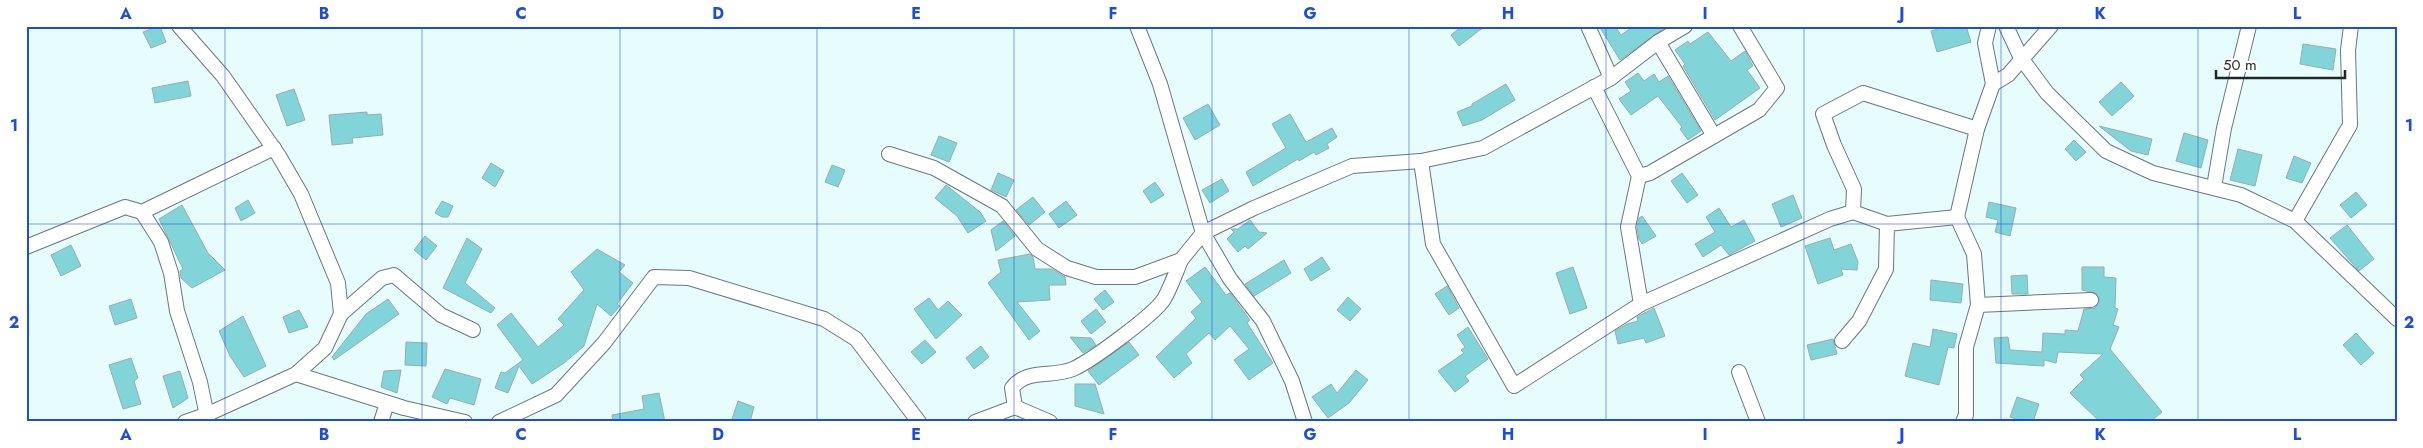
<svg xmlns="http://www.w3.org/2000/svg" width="2423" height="448" font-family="Jost,sans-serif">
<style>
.building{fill:#81d5d8;stroke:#99adad}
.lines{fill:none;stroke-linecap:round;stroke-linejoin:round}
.minor-casing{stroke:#67797a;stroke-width:16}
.minor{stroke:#fff;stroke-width:14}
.grid{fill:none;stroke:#1d4ed8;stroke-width:1;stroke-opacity:0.55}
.neatline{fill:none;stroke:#1d4ed8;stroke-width:2}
.grid-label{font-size:16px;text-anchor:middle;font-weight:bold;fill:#1d4ed8}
</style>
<rect width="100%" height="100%" fill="#e7fcfc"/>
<g class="building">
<polygon points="160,26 166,42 151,48 143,32"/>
<polygon points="1462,26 1485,26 1459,46 1451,35"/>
<polygon points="1599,26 1615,26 1621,35 1634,26 1667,26 1620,60"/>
<polygon points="1947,26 1966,26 1971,42 1937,52 1931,31"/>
<polygon points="1708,32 1731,61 1745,51 1753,66 1747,70 1760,88 1715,120 1683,66 1685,64 1675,50 1688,41 1690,44"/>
<polygon points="2303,44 2336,49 2333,70 2300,64"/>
<polygon points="1638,73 1644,81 1654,74 1659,82 1668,76 1701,131 1688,140 1680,129 1682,127 1658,96 1631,115 1619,99 1631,91 1625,82"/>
<polygon points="188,81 191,96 155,103 152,88"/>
<polygon points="2121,82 2134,96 2112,116 2099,102"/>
<polygon points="1506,84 1515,100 1482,120 1463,126 1457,112 1472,106 1472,104"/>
<polygon points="294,89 305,120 287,126 276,95"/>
<polygon points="1208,104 1220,125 1195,140 1183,118"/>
<polygon points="367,112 367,115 381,114 383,135 352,138 353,143 332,145 329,115"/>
<polygon points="1290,114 1306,142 1332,128 1337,137 1327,144 1329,148 1316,155 1314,152 1299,161 1298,159 1253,186 1246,172 1286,148 1272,124"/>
<polygon points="2099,126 2152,139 2148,155 2131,151"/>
<polygon points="2184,133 2208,140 2201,168 2176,161"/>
<polygon points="939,136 957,143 949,162 931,155"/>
<polygon points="2074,140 2086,152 2076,161 2065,149"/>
<polygon points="2238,149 2262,155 2255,186 2230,180"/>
<polygon points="2294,156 2311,163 2302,183 2286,178"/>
<polygon points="491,163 504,171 495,187 482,178"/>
<polygon points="832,165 845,170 838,187 825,182"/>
<polygon points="998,173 1014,180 1006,197 991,190"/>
<polygon points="1682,173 1698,195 1687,203 1671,181"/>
<polygon points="1222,179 1229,191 1210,203 1202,190"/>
<polygon points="1155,182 1164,195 1151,203 1143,191"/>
<polygon points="946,185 980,212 986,221 968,233 957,216 935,198"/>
<polygon points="2356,192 2367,205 2351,218 2340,205"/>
<polygon points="1793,195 1802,218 1781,227 1772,204"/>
<polygon points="1033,197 1045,212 1029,225 1016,210"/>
<polygon points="248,200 255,213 241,221 235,208"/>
<polygon points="442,201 453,206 448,217 442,217 435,213"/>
<polygon points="1066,201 1077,215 1059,228 1049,214"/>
<polygon points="1989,202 2016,208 2010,236 1995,232 1998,220 1986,217"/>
<polygon points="182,205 208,253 225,270 192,288 181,278 180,271 183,269 159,219"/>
<polygon points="1719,208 1731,227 1744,220 1755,241 1729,255 1721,245 1703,257 1695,244 1715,232 1706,217"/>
<polygon points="1642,216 1656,236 1642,244 1639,239 1637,227 1639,218"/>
<polygon points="1250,220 1259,232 1267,233 1248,249 1245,246 1238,252 1227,239 1234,232 1231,229 1238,229"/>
<polygon points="1003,221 1015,236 996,251 991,230"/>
<polygon points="2347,225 2374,259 2359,271 2330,238"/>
<polygon points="425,236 437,246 426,260 414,250"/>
<polygon points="467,238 482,249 465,283 495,308 491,313 443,288"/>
<polygon points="1830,238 1834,250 1851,244 1858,262 1857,270 1841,269 1843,275 1818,284 1805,246"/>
<polygon points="71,245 81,266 61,276 51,255"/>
<polygon points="597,249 625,265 619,272 633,283 617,304 620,306 611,316 597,304 584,346 564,363 532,384 519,366 508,393 495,388 501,372 505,373 523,360 497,325 511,313 538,347 564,325 558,319 584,290 571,272"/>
<polygon points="1030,254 1033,257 1035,269 1052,269 1065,277 1066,285 1049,285 1050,300 1017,302 1040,331 1029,340 988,283 1001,272 998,260"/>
<polygon points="1322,257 1330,269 1311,281 1304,269"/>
<polygon points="1284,260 1291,273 1254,296 1245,284"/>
<polygon points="1205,267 1226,295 1230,293 1250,320 1247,323 1273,363 1249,380 1234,360 1249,349 1230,326 1215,340 1209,333 1186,354 1192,363 1174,378 1156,357 1196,318 1191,312 1202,302 1186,281"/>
<polygon points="1573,267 1587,308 1570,314 1556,273"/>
<polygon points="2082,267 2104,267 2104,277 2116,278 2115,308 2118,309 2113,325 2119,327 2110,349 2162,412 2150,422 2100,422 2070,393 2084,379 2080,375 2103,354 2058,352 2056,363 2044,360 2044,366 1996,363 1994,338 2008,337 2010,350 2042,352 2043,333 2065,334 2065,330 2078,331 2084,309 2095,308 2100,300 2095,293 2082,290"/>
<polygon points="2027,275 2028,294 2012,294 2011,276"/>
<polygon points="1931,280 1963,284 1961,303 1930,300"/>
<polygon points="1447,286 1459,308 1449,315 1435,294"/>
<polygon points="1105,290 1114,302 1103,310 1094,299"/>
<polygon points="1348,297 1361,309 1350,321 1337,310"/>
<polygon points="929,298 938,310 948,301 962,315 936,339 914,309"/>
<polygon points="131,299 137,318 115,325 109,306"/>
<polygon points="388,299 399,314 334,360 332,357 366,314"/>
<polygon points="1654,308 1665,336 1646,343 1644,338 1618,344 1615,331 1627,324 1638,321 1637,317"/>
<polygon points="1096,309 1106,322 1091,334 1081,321"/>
<polygon points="299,310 308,327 289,333 283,317"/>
<polygon points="243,316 266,366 244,377 230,356 219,331"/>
<polygon points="1468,327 1488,359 1465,376 1469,381 1455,392 1438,371 1464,353 1461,350 1465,347 1457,335"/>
<polygon points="1933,329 1957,334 1954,348 1948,347 1939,385 1905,376 1913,343 1930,347"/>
<polygon points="2356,333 2374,353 2361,365 2343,345"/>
<polygon points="1070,337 1091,338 1096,345 1083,353"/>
<polygon points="1833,339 1837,354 1811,360 1807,345"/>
<polygon points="925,340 936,352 922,364 911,352"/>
<polygon points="406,342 427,343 426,366 405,365"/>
<polygon points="1129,342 1139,355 1099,385 1088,371"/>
<polygon points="981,346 989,357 974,369 966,358"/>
<polygon points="131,358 138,378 134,381 141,404 123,409 109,365"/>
<polygon points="445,369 481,379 474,405 450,398 447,404 432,397"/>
<polygon points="401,370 397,393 381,387 384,371"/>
<polygon points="1356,370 1368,380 1349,403 1328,418 1312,397 1331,384 1337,393"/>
<polygon points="180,371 188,398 173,408 163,376"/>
<polygon points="1075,384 1095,384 1104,414 1075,406"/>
<polygon points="659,393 665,422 613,422 612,415 644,409 642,396"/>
<polygon points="2017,397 2039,404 2033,422 2025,422 2010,417"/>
<polygon points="738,401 754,407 750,422 731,422"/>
</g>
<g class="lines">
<defs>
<g id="minor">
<polyline points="179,26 223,76 279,156 301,194 338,283 341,314 325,348 296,374 208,414 185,422"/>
<polyline points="1137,26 1160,84 1203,233 1230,279 1263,321 1292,381 1305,422"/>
<polyline points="1588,26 1611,78"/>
<polyline points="2006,26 2021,58 2047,93 2106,151 2153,173 2241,195 2295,221 2397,319"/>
<polyline points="1658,42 1714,136"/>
<polyline points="1993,84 2008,75 2051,26"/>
<polyline points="1594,87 1639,176 1628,227 1641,304"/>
<polyline points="889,154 934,168 1002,206 1037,249 1067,268 1096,277 1135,277 1181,260 1203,233 1254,208 1352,166 1421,161 1483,148 1611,78 1658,42 1685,26"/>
<polyline points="1421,161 1433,244 1514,386 1641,304 1830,219 1853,212 1854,189 1834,145 1823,114 1863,93 1977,129"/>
<polyline points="1639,176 1650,173 1759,110 1777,88 1740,26"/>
<polyline points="2214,187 2224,128 2249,26"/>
<polyline points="142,212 161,242 171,273 177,311 200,382 208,421"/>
<polyline points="1853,212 1887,224"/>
<polyline points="2295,221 2350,125 2348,50 2351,26"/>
<polyline points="26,247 125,207 142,212 274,148"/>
<polyline points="1978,305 2091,300"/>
<polyline points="341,314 382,278 394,275 441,315 473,330"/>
<polyline points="1842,341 1859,321 1886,269 1887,224 1957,217"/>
<polyline points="1739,372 1758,422"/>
<polyline points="296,374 404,408 465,422"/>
<path d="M1015,407L1012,388C1027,368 1052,378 1073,369C1091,361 1154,315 1164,299C1171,287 1176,272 1181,260"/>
<polyline points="381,422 387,403"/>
<polyline points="499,422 556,395 604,343 654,277 689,278 824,319 856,339 919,422"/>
<polyline points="975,422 1015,407 1050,422"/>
<polyline points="1963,422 1966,415 1966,347 1978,305 1974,254 1957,217 1977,129 1993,84 1985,43 1989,26"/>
</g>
</defs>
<use href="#minor" class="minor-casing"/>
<use href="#minor" class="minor"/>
</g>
<path class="grid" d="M225,26V422M422,26V422M620,26V422M817,26V422M1014,26V422M1212,26V422M1409,26V422M1606,26V422M1804,26V422M2001,26V422M2198,26V422M26,224H2397"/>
<rect width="2423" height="448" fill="none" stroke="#ffffff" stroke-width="55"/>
<path d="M2216 70v8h129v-8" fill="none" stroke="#1f2627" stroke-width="2.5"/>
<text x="2223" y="70" font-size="15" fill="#1f2627" stroke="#ffffff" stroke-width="4" paint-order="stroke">50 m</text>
<rect x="28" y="28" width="2368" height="392" class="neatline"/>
<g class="grid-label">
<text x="126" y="19">A</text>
<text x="324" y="19">B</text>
<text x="521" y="19">C</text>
<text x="718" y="19">D</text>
<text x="916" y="19">E</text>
<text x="1113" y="19">F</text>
<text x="1310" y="19">G</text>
<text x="1508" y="19">H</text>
<text x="1705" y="19">I</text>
<text x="1902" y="19">J</text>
<text x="2100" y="19">K</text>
<text x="2297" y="19">L</text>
<text x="14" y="131">1</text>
<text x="2409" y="131">1</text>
<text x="14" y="328">2</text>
<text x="2409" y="328">2</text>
<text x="126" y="440">A</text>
<text x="324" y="440">B</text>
<text x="521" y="440">C</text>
<text x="718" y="440">D</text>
<text x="916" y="440">E</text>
<text x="1113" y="440">F</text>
<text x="1310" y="440">G</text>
<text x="1508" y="440">H</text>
<text x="1705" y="440">I</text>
<text x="1902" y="440">J</text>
<text x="2100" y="440">K</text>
<text x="2297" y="440">L</text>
</g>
</svg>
